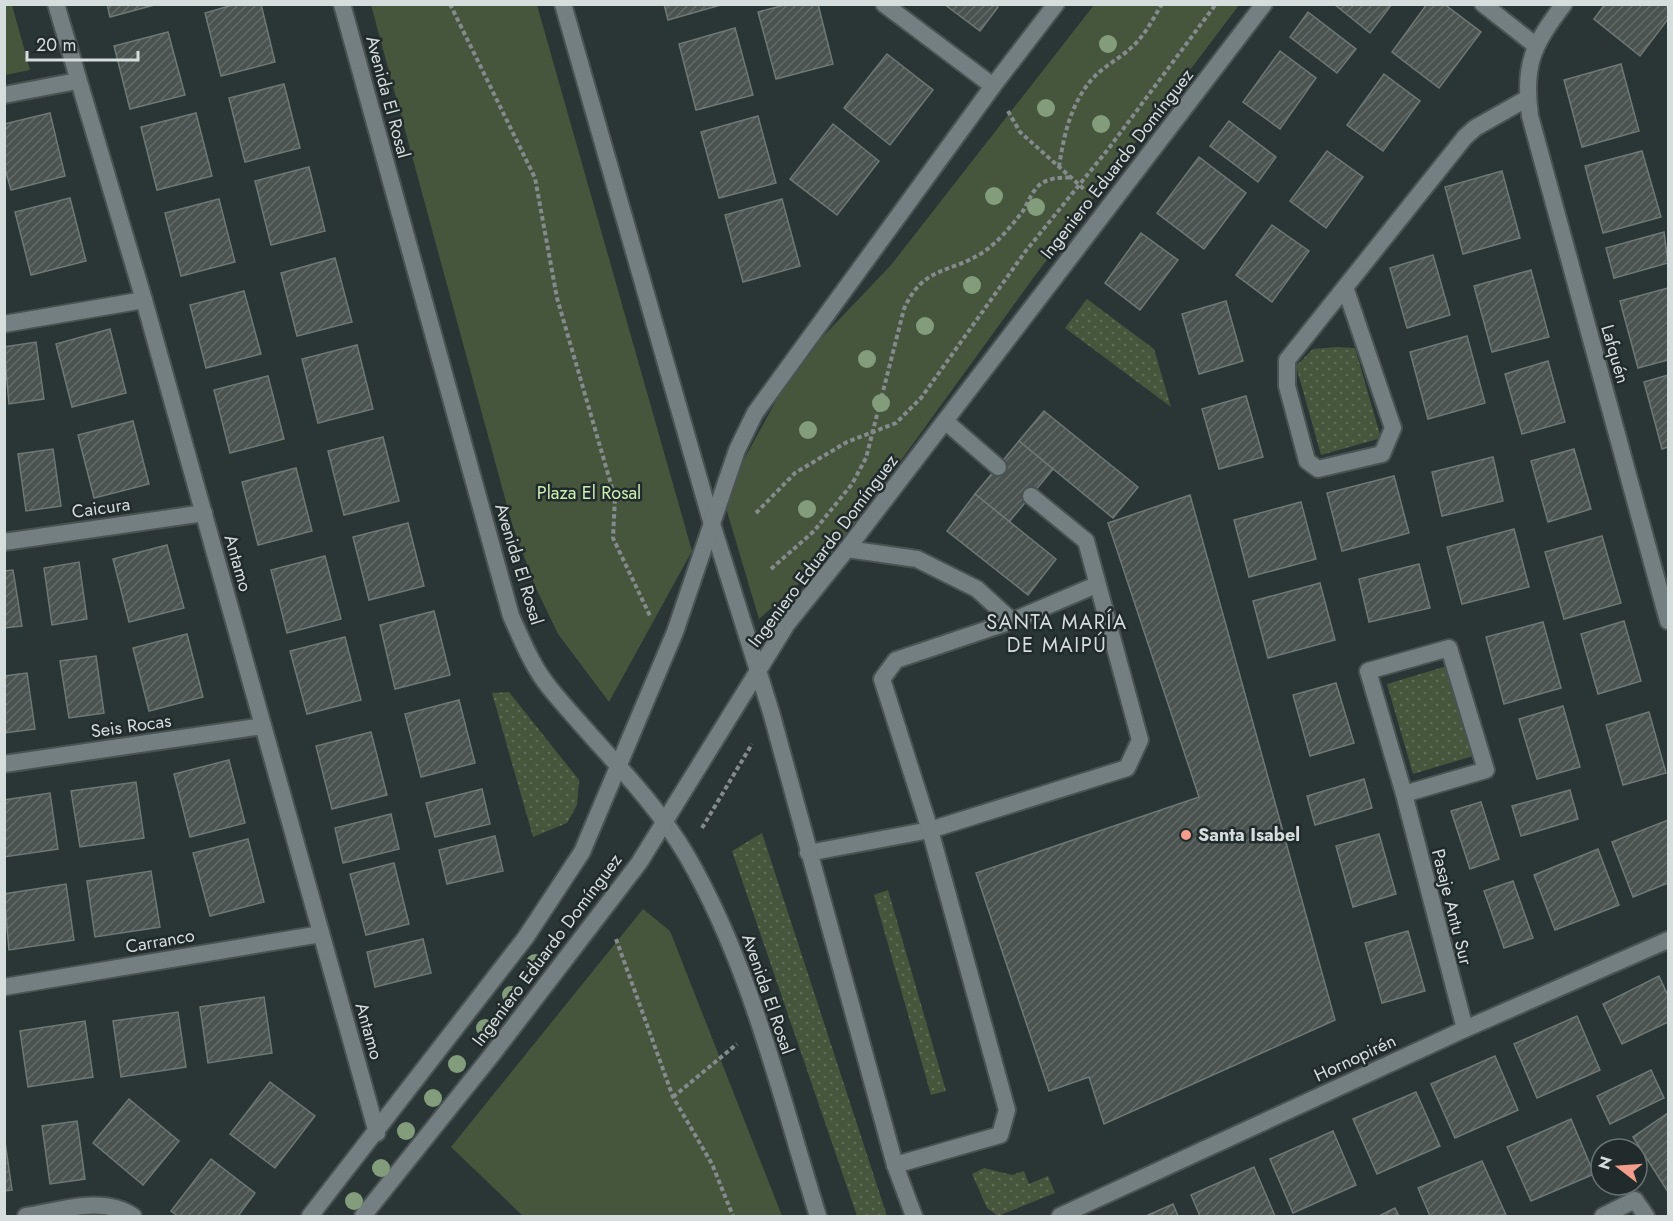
<svg xmlns="http://www.w3.org/2000/svg" width="1673" height="1221" font-family="Jost,sans-serif">
<style>
.grass{fill:url(#grass-dots)}
.green{fill:#46563c}
.building{fill:url(#building-hatch);stroke:#6e7874;stroke-width:1.5}
.lines{fill:none;stroke-linecap:round;stroke-linejoin:round}
.service-casing{stroke:#4a5353;stroke-width:20}
.minor-casing{stroke:#4a5353;stroke-width:20}
.path{stroke:#838b8c;stroke-width:4;stroke-dasharray:4.5 3;stroke-linecap:butt}
.service{stroke:#737f80;stroke-width:16}
.minor{stroke:#737f80;stroke-width:16}
.tree{fill:#839c7b}
.poi-dot{fill:#f49d8d;stroke:#212b2c;stroke-width:2}
.labels{text-anchor:middle;stroke-width:5;stroke-linejoin:round;paint-order:stroke}
.street-label{font-size:18px;fill:#d6dddd;stroke:#212b2c}
.park-label{font-size:18px;fill:#ccf0b4;stroke:#212b2c}
.poi-label{font-size:18px;font-weight:bold;fill:#d6dddd;stroke:#212b2c;text-anchor:start}
.neighbourhood-label{font-size:20px;letter-spacing:1.5px;fill:#d6dddd;stroke:#212b2c}
</style>
<defs>
<pattern id="grass-dots" width="8" height="8" patternUnits="userSpaceOnUse" patternTransform="scale(1.5)"><rect width="8" height="8" fill="#46563c"/><path d="M2 2h.1M6 6h.1" fill="none" stroke="#606e58" stroke-width="1.8" stroke-linecap="round"/></pattern>
<pattern id="building-hatch" width="6" height="6" patternUnits="userSpaceOnUse" patternTransform="scale(1.5)"><rect width="6" height="6" fill="#4a534f"/><path d="M-1 1l2-2M0 6l6-6M5 7l2-2" fill="none" stroke="#636b68"/></pattern>
</defs>
<rect width="100%" height="100%" fill="#2a3536"/>
<g class="grass">
<polygon points="1087,299 1154,349 1171,407 1065,328"/>
<polygon points="1337,347 1355,348 1381,438 1321,455 1296,366 1313,349"/>
<polygon points="1447,666 1473,756 1413,774 1387,684"/>
<polygon points="509,692 579,780 577,805 567,823 533,837 492,693"/>
<polygon points="762,833 887,1216 857,1216 732,851"/>
<polygon points="888,890 946,1091 931,1095 874,895"/>
<polygon points="984,1168 1012,1175 1024,1171 1029,1184 1048,1176 1055,1193 998,1216 987,1208 972,1174"/>
</g>
<g class="green">
<polygon points="4,5 12,5 30,70 5,75"/>
<polygon points="371,5 537,5 692,551 609,702 558,634 535,586 512,524"/>
<polygon points="1094,5 1239,5 1031,281 833,554 759,619 723,498 795,366 891,265"/>
<polygon points="643,909 670,931 782,1216 523,1216 451,1147"/>
</g>
<g class="building">
<polygon points="107,4 158,4 110,17"/>
<polygon points="236,4 261,4 275,62 221,76 205,13"/>
<polygon points="664,4 724,4 668,20"/>
<polygon points="788,4 818,4 833,64 776,79 758,12"/>
<polygon points="944,4 995,4 998,7 980,31"/>
<polygon points="1334,4 1392,4 1370,33"/>
<polygon points="1427,4 1444,4 1481,32 1439,88 1392,52"/>
<polygon points="1605,4 1668,4 1668,19 1640,56 1594,19"/>
<polygon points="1308,12 1356,49 1337,73 1290,37"/>
<polygon points="735,28 753,95 696,110 679,44"/>
<polygon points="168,32 185,95 130,109 114,46"/>
<polygon points="1280,51 1316,78 1280,129 1243,102"/>
<polygon points="887,54 933,90 890,145 844,108"/>
<polygon points="1621,64 1639,131 1582,147 1564,80"/>
<polygon points="1384,74 1420,101 1383,151 1347,125"/>
<polygon points="284,84 300,148 245,162 229,98"/>
<polygon points="50,113 65,176 11,190 4,165 4,124"/>
<polygon points="196,113 212,176 157,190 141,127"/>
<polygon points="758,116 776,183 719,198 701,132"/>
<polygon points="1229,121 1276,157 1258,182 1210,146"/>
<polygon points="833,124 879,161 837,215 790,179"/>
<polygon points="1327,151 1363,177 1326,228 1290,201"/>
<polygon points="1642,151 1661,217 1603,233 1585,166"/>
<polygon points="1199,157 1246,193 1204,249 1157,213"/>
<polygon points="309,167 325,231 271,245 255,181"/>
<polygon points="1502,171 1520,238 1463,254 1445,187"/>
<polygon points="70,198 86,261 31,275 15,212"/>
<polygon points="219,199 235,262 181,276 165,213"/>
<polygon points="782,199 800,266 743,282 725,215"/>
<polygon points="1272,225 1309,251 1272,302 1236,275"/>
<polygon points="1664,232 1668,263 1614,278 1606,248"/>
<polygon points="1141,233 1178,260 1140,310 1105,283"/>
<polygon points="1433,255 1450,315 1407,328 1390,268"/>
<polygon points="335,258 352,322 297,336 281,273"/>
<polygon points="1531,270 1549,337 1492,352 1474,286"/>
<polygon points="1668,288 1668,360 1638,368 1620,301"/>
<polygon points="244,291 261,354 206,368 190,305"/>
<polygon points="1226,301 1243,361 1199,374 1182,314"/>
<polygon points="110,329 126,393 72,407 56,344"/>
<polygon points="1467,336 1485,403 1428,419 1410,352"/>
<polygon points="36,342 44,399 9,404 4,347"/>
<polygon points="357,345 373,409 318,423 302,359"/>
<polygon points="1548,361 1565,422 1522,434 1505,374"/>
<polygon points="1668,375 1668,447 1662,449 1644,382"/>
<polygon points="268,376 284,439 230,453 214,390"/>
<polygon points="1246,396 1263,457 1219,469 1202,409"/>
<polygon points="1044,411 1138,487 1113,518 1019,441"/>
<polygon points="133,421 149,484 94,498 78,435"/>
<polygon points="383,437 399,501 344,515 328,451"/>
<polygon points="1019,441 1053,469 1009,522 975,494"/>
<polygon points="53,449 61,506 26,511 18,454"/>
<polygon points="1574,449 1591,509 1548,522 1531,461"/>
<polygon points="1493,457 1503,501 1442,516 1432,472"/>
<polygon points="296,468 312,531 258,545 242,482"/>
<polygon points="1394,476 1409,533 1342,551 1327,493"/>
<polygon points="975,494 1056,559 1028,595 947,531"/>
<polygon points="1190,495 1335,1020 1104,1124 1089,1077 1049,1091 976,873 1199,797 1108,523"/>
<polygon points="1301,502 1316,559 1249,577 1234,520"/>
<polygon points="408,523 424,586 369,600 353,537"/>
<polygon points="1514,529 1529,587 1462,604 1447,547"/>
<polygon points="1602,536 1621,603 1564,619 1545,552"/>
<polygon points="167,545 184,608 129,622 113,559"/>
<polygon points="325,556 341,619 287,633 271,570"/>
<polygon points="79,562 87,619 52,625 44,568"/>
<polygon points="1419,564 1430,608 1369,622 1359,579"/>
<polygon points="13,570 22,626 4,628 4,571"/>
<polygon points="1320,583 1335,640 1268,658 1253,601"/>
<polygon points="434,611 450,675 395,689 380,625"/>
<polygon points="1624,621 1641,681 1598,694 1581,634"/>
<polygon points="1543,622 1561,688 1504,704 1486,637"/>
<polygon points="187,634 203,697 149,711 133,648"/>
<polygon points="345,637 361,700 307,714 290,651"/>
<polygon points="96,656 104,713 69,718 60,661"/>
<polygon points="27,673 35,729 4,733 4,676"/>
<polygon points="1336,683 1354,743 1310,756 1293,695"/>
<polygon points="459,700 475,763 421,777 405,714"/>
<polygon points="1563,706 1580,767 1537,779 1519,719"/>
<polygon points="1649,712 1666,773 1623,785 1606,725"/>
<polygon points="371,732 387,795 332,809 316,746"/>
<polygon points="229,760 245,823 190,837 174,774"/>
<polygon points="1364,779 1372,808 1315,825 1307,796"/>
<polygon points="136,782 144,838 80,847 71,791"/>
<polygon points="482,789 490,824 435,837 426,803"/>
<polygon points="1570,790 1578,819 1521,836 1512,806"/>
<polygon points="50,793 58,849 4,857 4,800"/>
<polygon points="1481,802 1499,859 1470,869 1451,811"/>
<polygon points="391,814 399,849 343,863 335,828"/>
<polygon points="1668,820 1668,883 1633,897 1612,842"/>
<polygon points="1379,834 1396,894 1353,907 1336,846"/>
<polygon points="495,836 503,871 447,884 439,850"/>
<polygon points="248,839 264,902 210,916 193,853"/>
<polygon points="1598,849 1619,905 1555,930 1534,875"/>
<polygon points="394,863 409,924 366,935 350,874"/>
<polygon points="151,871 160,927 95,937 87,881"/>
<polygon points="1513,881 1533,938 1504,948 1484,891"/>
<polygon points="66,884 74,940 9,950 4,894"/>
<polygon points="1408,931 1425,991 1382,1003 1365,943"/>
<polygon points="423,939 431,973 375,987 367,952"/>
<polygon points="1659,976 1668,996 1668,1022 1622,1044 1603,1004"/>
<polygon points="264,997 272,1053 208,1063 200,1007"/>
<polygon points="178,1012 186,1067 121,1077 113,1021"/>
<polygon points="1577,1016 1600,1070 1537,1098 1514,1044"/>
<polygon points="85,1021 93,1077 28,1087 20,1031"/>
<polygon points="1495,1056 1518,1110 1455,1138 1431,1084"/>
<polygon points="1651,1070 1664,1098 1610,1124 1597,1096"/>
<polygon points="270,1082 315,1116 275,1168 230,1134"/>
<polygon points="1416,1092 1440,1146 1377,1174 1353,1119"/>
<polygon points="129,1099 179,1141 143,1185 93,1143"/>
<polygon points="1668,1113 1668,1192 1633,1137"/>
<polygon points="1571,1119 1594,1174 1531,1201 1507,1147"/>
<polygon points="77,1121 85,1179 50,1184 42,1126"/>
<polygon points="1333,1131 1356,1185 1293,1213 1270,1159"/>
<polygon points="4,1135 12,1190 4,1191"/>
<polygon points="211,1159 255,1193 238,1216 178,1216 171,1211"/>
<polygon points="1482,1161 1506,1215 1430,1216 1418,1188"/>
<polygon points="1254,1167 1275,1216 1200,1216 1191,1195"/>
<polygon points="1173,1204 1178,1216 1146,1216"/>
<polygon points="1395,1208 1399,1216 1379,1216"/>
</g>
<g class="lines">
<defs>
<g id="service">
<polyline points="945,421 998,467"/>
<polyline points="847,549 917,559 977,589 1012,621"/>
<polyline points="808,853 930,830 1127,768 1140,740 1086,541 1031,496"/>
<polyline points="895,1165 1000,1135 1007,1110 930,830 882,679 896,660 1012,621 1096,585"/>
</g>
<g id="minor">
<polyline points="56,4 144,300 377,1133"/>
<path d="M342,4L511,616C522,640 532,666 549,687C594,743 650,793 687,856C751,967 780,1094 818,1216"/>
<polyline points="563,4 712,524 771,712 895,1165 914,1216"/>
<polyline points="884,4 993,86"/>
<polyline points="1483,4 1535,45"/>
<path d="M1564,4C1533,45 1523,64 1530,116L1668,621"/>
<polyline points="4,95 77,81"/>
<polyline points="1345,287 1393,428 1382,454 1318,469 1307,461 1287,386 1287,360 1465,137 1475,128 1528,98"/>
<polyline points="4,324 144,300"/>
<polyline points="4,542 204,513"/>
<polyline points="4,764 263,726"/>
<polyline points="1404,794 1486,770 1449,648 1368,671 1404,794 1465,1029"/>
<polyline points="4,987 321,934"/>
<path d="M26,1216C59,1211 103,1195 133,1216"/>
<polyline points="310,1216 526,937 582,852 675,632 737,450 755,413 993,86 1056,4"/>
<polyline points="363,1216 491,1056 639,863 787,624 847,549 1264,4"/>
<polyline points="1060,1216 1465,1029 1668,940"/>
<polyline points="1603,1216 1635,1200 1646,1216"/>
</g>
</defs>
<use href="#service" class="service-casing"/>
<use href="#minor" class="minor-casing"/>
<g class="path">
<polyline points="450,4 535,178 557,298 615,498 613,538 651,618"/>
<polyline points="1008,111 1020,132 1086,191"/>
<path d="M1059,167C1064,134 1071,103 1093,78C1105,65 1121,58 1133,46C1145,35 1153,19 1162,4"/>
<polyline points="756,513 795,473 847,442 896,423 921,398 1025,252 1109,148 1216,4"/>
<path d="M771,569L814,531L852,484L866,458L904,309C923,265 951,274 985,251C999,241 1012,225 1023,211C1030,199 1034,184 1049,180C1056,177 1065,178 1072,177"/>
<polyline points="702,828 752,744"/>
<polyline points="616,939 673,1097 712,1164 733,1216"/>
<polyline points="673,1097 737,1044"/>
</g>
<use href="#service" class="service"/>
<use href="#minor" class="minor"/>
</g>
<g class="tree">
<circle cx="1108" cy="44" r="9"/>
<circle cx="1046" cy="108" r="9"/>
<circle cx="1101" cy="124" r="9"/>
<circle cx="994" cy="196" r="9"/>
<circle cx="1036" cy="207" r="9"/>
<circle cx="972" cy="285" r="9"/>
<circle cx="925" cy="326" r="9"/>
<circle cx="867" cy="359" r="9"/>
<circle cx="881" cy="403" r="9"/>
<circle cx="808" cy="430" r="9"/>
<circle cx="807" cy="509" r="9"/>
<circle cx="535" cy="963" r="9"/>
<circle cx="511" cy="995" r="9"/>
<circle cx="485" cy="1028" r="9"/>
<circle cx="457" cy="1064" r="9"/>
<circle cx="433" cy="1098" r="9"/>
<circle cx="406" cy="1131" r="9"/>
<circle cx="381" cy="1168" r="9"/>
<circle cx="354" cy="1201" r="9"/>
</g>
<circle class="poi-dot" cx="1186" cy="835" r="6"/>
<g class="labels">
<g class="street-label">
<text transform="translate(388 97) rotate(75)" y="6">Avenida El Rosal</text>
<text transform="translate(1117 164) rotate(-52)" y="6">Ingeniero Eduardo Domínguez</text>
<text transform="translate(1615 354) rotate(74)" y="6">Lafquén</text>
<text transform="translate(101 508) rotate(-8)" y="6">Caicura</text>
<text transform="translate(823 551) rotate(-53)" y="6">Ingeniero Eduardo Domínguez</text>
<text transform="translate(238 563) rotate(74)" y="6">Antamo</text>
<text transform="translate(519 564) rotate(73)" y="6">Avenida El Rosal</text>
<text transform="translate(131 726) rotate(-8)" y="6">Seis Rocas</text>
<text transform="translate(1452 907) rotate(76)" y="6">Pasaje Antu Sur</text>
<text transform="translate(160 941) rotate(-10)" y="6">Carranco</text>
<text transform="translate(547 950) rotate(-53)" y="6">Ingeniero Eduardo Domínguez</text>
<text transform="translate(768 994) rotate(71)" y="6">Avenida El Rosal</text>
<text transform="translate(369 1031) rotate(74)" y="6">Antamo</text>
<text transform="translate(1355 1058) rotate(-25)" y="6">Hornopirén</text>
</g>
<g class="park-label">
<text x="589" y="499">Plaza El Rosal</text>
</g>
<g class="poi-label">
<text x="1198" y="841">Santa Isabel</text>
</g>
<g class="neighbourhood-label">
<text x="1057" y="629">SANTA MARÍA<tspan x="1057" dy="23">DE MAIPÚ</tspan></text>
</g>
</g>
<rect width="1673" height="1221" fill="none" stroke="#d6dddd" stroke-width="12"/>
<g transform="translate(1619 1167) rotate(287)"><circle r="28" fill="#212b2c" stroke="#697273" stroke-width="1.5"/>
<path d="M0-4.5L10 22L0 15L-10 22Z" fill="#f49d8d"/>
<text y="-9" font-size="16" font-weight="bold" text-anchor="middle" fill="#d6dddd">N</text>
</g>
<path d="M27 51v9h111v-9" fill="none" stroke="#d6dddd" stroke-width="3"/>
<text x="36" y="51" font-size="18" fill="#d6dddd" stroke="#212b2c" stroke-width="4.5" paint-order="stroke">20 m</text>
</svg>
